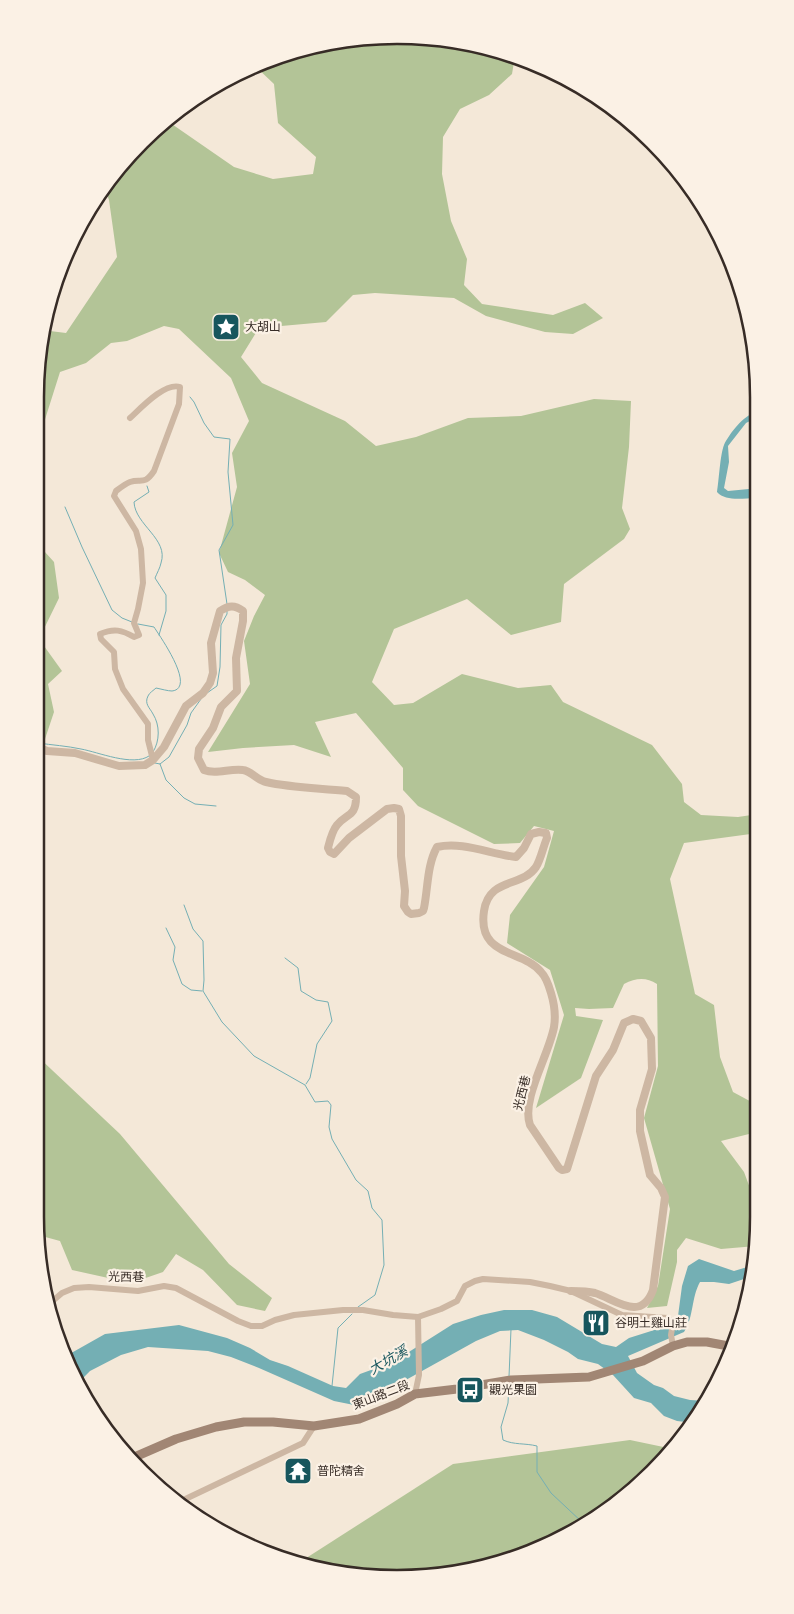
<svg xmlns="http://www.w3.org/2000/svg" width="794" height="1614" font-family="Barlow,'Noto Sans TC',sans-serif">
<style>
.green{fill:#b3c497}
.water{fill:#74afb4}
.lines{fill:none;stroke-linecap:round;stroke-linejoin:round}
.stream{stroke:#74afb4;stroke-width:1}
.minor{stroke:#cdb7a3;stroke-width:6}
.tertiary{stroke:#cdb7a3;stroke-width:8}
.secondary{stroke:#a18674;stroke-width:9}
.labels{text-anchor:middle;stroke-width:4.5;stroke-linejoin:round;paint-order:stroke}
.poi-label{font-size:12px;fill:#372c26;stroke:#fbf1e5;text-anchor:start}
.street-label{font-size:12px;fill:#372c26;stroke:#fbf1e5}
.water-label{font-size:14px;font-style:italic;fill:#17565d;stroke:#fbf1e5}
.rim{fill:none;stroke:#372c26;stroke-width:2.5}
</style>
<rect width="100%" height="100%" fill="#f4e8d8"/>
<g class="green">
<path d="M397,35L468,42L515,56L512,74L489,95L460,109L443,137L442,174L451,221L467,259L464,285L482,304L553,315L585,303L603,318L573,334L545,332L486,316L454,298L375,293L353,295L326,322L259,328L241,357L262,383L345,421L376,446L416,437L468,418L521,416L594,399L631,401L629,447L622,508L630,529L624,539L564,584L561,622L511,635L467,599L394,629L372,682L394,705L413,703L462,674L518,688L551,685L563,702L652,745L682,784L684,802L701,815L738,817L758,814V833L684,843L670,879L695,994L714,1005L720,1057L733,1092L759,1106V1137L749,1134L721,1141L744,1172L757,1207L759,1208L756,1246L721,1249L686,1238L677,1250V1262L667,1306L647,1308L658,1286L670,1209L644,1118L658,1066L657,984C646,977 636,978 624,984L613,1008L589,1009L575,1008L576,1016L603,1020L581,1078L536,1108L564,1015L550,970L507,943L510,915L544,867L554,831L534,826L520,843L494,844L418,806L403,790V768L356,713L315,722L331,757L294,745L243,748L208,752L250,684L244,641L254,616L265,595L245,580L228,572L219,553L237,487L232,453L249,421L231,378L179,329L164,326L127,341L111,343L86,363L60,372L35,451V397L42,330L66,333L117,257L109,200L104,186L141,141L166,120L234,167L273,179L313,174L316,157L278,123L274,84L254,65L327,42Z"/>
<polygon points="35,541 54,562 59,598 39,639 62,671 48,684 54,712 45,739 35,737"/>
<polygon points="35,1054 120,1134 229,1264 272,1298 265,1311 237,1305 203,1270 176,1254 163,1272 131,1283 72,1270 60,1241 38,1235 35,1217"/>
<polygon points="630,1440 673,1449 653,1473 557,1542 444,1576 326,1572 300,1562 453,1464"/>
</g>
<g class="water">
<path d="M756,412V418L746,423L728,446L729,462L724,488L728,491L749,489L756,491V498C744,498 726,502 717,492C719,480 720,455 724,445C729,434 744,415 756,412Z"/>
<path d="M699,1259L734,1271L754,1265L753,1276L729,1284L714,1282H700C691,1298 694,1317 684,1332L628,1356L637,1373L654,1385L663,1388L674,1396L690,1400L707,1401L694,1423L677,1421L664,1416L651,1403L634,1398L613,1375L598,1364L578,1359L568,1352L544,1340L518,1330L500,1331L476,1341L404,1381L384,1388L354,1405L334,1401L259,1368L231,1357L208,1351L148,1347L121,1355L90,1371L80,1381L66,1356L105,1334L179,1325L227,1338L250,1348L270,1360L288,1366L333,1386L346,1388L360,1374L393,1362L453,1324L481,1315L504,1310H532L557,1317L602,1344L616,1347L629,1338L667,1326L678,1316L682,1286L688,1266Z"/>
</g>
<g class="lines">
<g class="stream">
<polyline points="190,397 194,402 204,423 214,437 230,439 228,472 233,525 219,550 227,604"/>
<path d="M147,486L149,492L134,502C135,525 169,539 161,563C160,568 157,573 155,578L166,595V611L159,635"/>
<polyline points="65,507 82,547 112,610 122,618 132,622"/>
<path d="M138,624L154,627C159,635 197,688 172,691C168,691 161,689 156,688C154,690 149,693 148,696C144,704 150,708 153,714C160,725 160,741 153,752"/>
<polyline points="207,693 217,686 220,667 221,625 227,614 227,611"/>
<path d="M38,743C52,745 67,746 81,749C98,752 133,767 149,756"/>
<polyline points="155,763 160,764 169,757 187,725 191,713 201,699"/>
<polyline points="160,764 166,780 184,798 195,804 216,806"/>
<polyline points="184,905 193,929 203,941 204,980 203,991 222,1022 254,1056 305,1085 315,1102 328,1101 331,1105 329,1127 332,1139 356,1180 368,1191 372,1208 382,1220 384,1265 375,1295 358,1307"/>
<polyline points="166,928 175,947 173,960 182,984 191,990 202,991"/>
<polyline points="285,958 298,968 301,991 316,1000 328,1002 332,1021 317,1044 310,1078 306,1084"/>
<polyline points="509,1377 511,1329"/>
<path d="M509,1384L508,1403L501,1427L503,1440C514,1445 525,1443 537,1446V1472L551,1493L583,1523"/>
<polyline points="332,1386 338,1328 352,1314"/>
</g>
<g class="minor">
<path d="M130,418C141,408 165,382 180,387L179,404L154,471C144,486 141,478 130,482C125,484 120,488 116,491L114,496L136,531L141,549L143,583L138,609L134,623L139,635L134,637C122,630 114,628 100,634L101,639L114,652L115,669L123,689L148,724V740L153,760"/>
<polyline points="49,1304 62,1293 74,1288 89,1287 138,1291 164,1286 176,1288 238,1321 251,1326 262,1326 275,1320 294,1315 343,1310 363,1310 393,1315 418,1317 441,1309 457,1301 465,1286 475,1281 483,1279 530,1282 550,1286 571,1291 622,1315 668,1318 673,1323 671,1335 673,1346"/>
<polyline points="415,1394 419,1375 418,1317"/>
<polyline points="177,1503 303,1443 314,1426"/>
</g>
<path class="tertiary" d="M35,746L47,751L75,753L119,766L145,765L153,760L164,747L186,706L203,693L210,683L213,673L211,643L220,611C229,605 235,605 243,611V621L236,658L237,691L221,707L213,728L199,749L198,758L204,770C216,775 230,768 243,770C251,771 257,780 266,782C292,788 320,788 347,791L356,797C356,817 347,813 337,825C332,831 330,840 328,848L330,852L334,854L349,838L387,809L394,808L399,809L401,816V856L405,891L404,906L408,912L411,914L419,913L423,911L424,908C428,888 427,865 437,847C462,841 490,854 516,857L524,848L531,834L539,832L546,833L547,838C543,847 541,859 536,867C522,888 489,877 484,911C477,958 523,949 541,972C546,977 549,986 551,993C554,1003 556,1015 554,1027C549,1055 521,1099 530,1125L559,1168L562,1170L567,1169L596,1076L613,1050L624,1023L633,1019L641,1021L651,1038L652,1069L640,1110V1131L650,1175L661,1188L665,1197L653,1290C641,1323 615,1299 595,1293C587,1291 579,1291 571,1291"/>
<polyline class="secondary" points="130,1459 176,1439 216,1427 244,1422 273,1422 314,1426 359,1419 397,1404 415,1394 457,1389 511,1380 589,1377 643,1361 673,1346 687,1342 707,1342 734,1347"/>
</g>
<defs>
<symbol id="sight-square" viewBox="-11 -11 22 22"><rect x="-9" y="-9" width="18" height="18" rx="4" fill="#17565d" stroke="#fbf1e5"/><path d="M0-6L1.8-2.2L6-1.7L2.9 1.2L3.7 5.4L0 3.3L-3.7 5.4L-2.9 1.2L-6-1.7L-1.8-2.2Z" fill="#fff"/></symbol>
<symbol id="restaurant-square" viewBox="-11 -11 22 22"><rect x="-9" y="-9" width="18" height="18" rx="4" fill="#17565d" stroke="#fbf1e5"/><path d="M-5-6h1v4h1v-4h1v4h1v-4h1v5L-1.5 .5V6h-2V.5L-5-1ZM5-6V6H3V1.5H1.5Q1.5-4 5-6Z" fill="#fff"/></symbol>
<symbol id="bus-square" viewBox="-11 -11 22 22"><rect x="-9" y="-9" width="18" height="18" rx="4" fill="#17565d" stroke="#fbf1e5"/><path d="M-5-6H5V4H4V6H2V4H-2V6H-4V4H-5ZM-3.5-4V0h7V-4ZM-3.5 1.2v1.5H-2V1.2ZM2 1.2v1.5H3.5V1.2Z" fill="#fff"/></symbol>
<symbol id="temple-square" viewBox="-11 -11 22 22"><rect x="-9" y="-9" width="18" height="18" rx="4" fill="#17565d" stroke="#fbf1e5"/><path d="M0-6L5-2H3V0L6.5 2.5H4V6H1.5V3h-3V6H-4V2.5H-6.5L-3 0V-2H-5Z" fill="#fff"/></symbol>
</defs>
<g fill-rule="evenodd">
<use href="#sight-square" x="210" y="311" width="32" height="32"/>
<use href="#restaurant-square" x="580" y="1307" width="32" height="32"/>
<use href="#bus-square" x="454" y="1374" width="32" height="32"/>
<use href="#temple-square" x="282" y="1455" width="32" height="32"/>
</g>
<g class="labels">
<g class="poi-label">
<text x="245" y="331">大胡山</text>
<text x="615" y="1327">谷明土雞山莊</text>
<text x="489" y="1394">觀光果園</text>
<text x="317" y="1475">普陀精舍</text>
</g>
<g class="street-label">
<text transform="translate(522 1093) rotate(-76)" y="4">光西巷</text>
<text transform="translate(126 1277) rotate(1)" y="4">光西巷</text>
<text transform="translate(381 1395) rotate(-21)" y="4">東山路二段</text>
</g>
<g class="water-label">
<text transform="translate(388 1360) rotate(-30)" y="5">大坑溪</text>
</g>
</g>
<path d="M0 0H794V1614H0ZM397 44H397A353 353 0 0 1 750 397V1217A353 353 0 0 1 397 1570H397A353 353 0 0 1 44 1217V397A353 353 0 0 1 397 44Z" fill="#fbf1e5" fill-rule="evenodd"/>
<path class="rim" d="M397 44H397A353 353 0 0 1 750 397V1217A353 353 0 0 1 397 1570H397A353 353 0 0 1 44 1217V397A353 353 0 0 1 397 44Z"/>
</svg>
